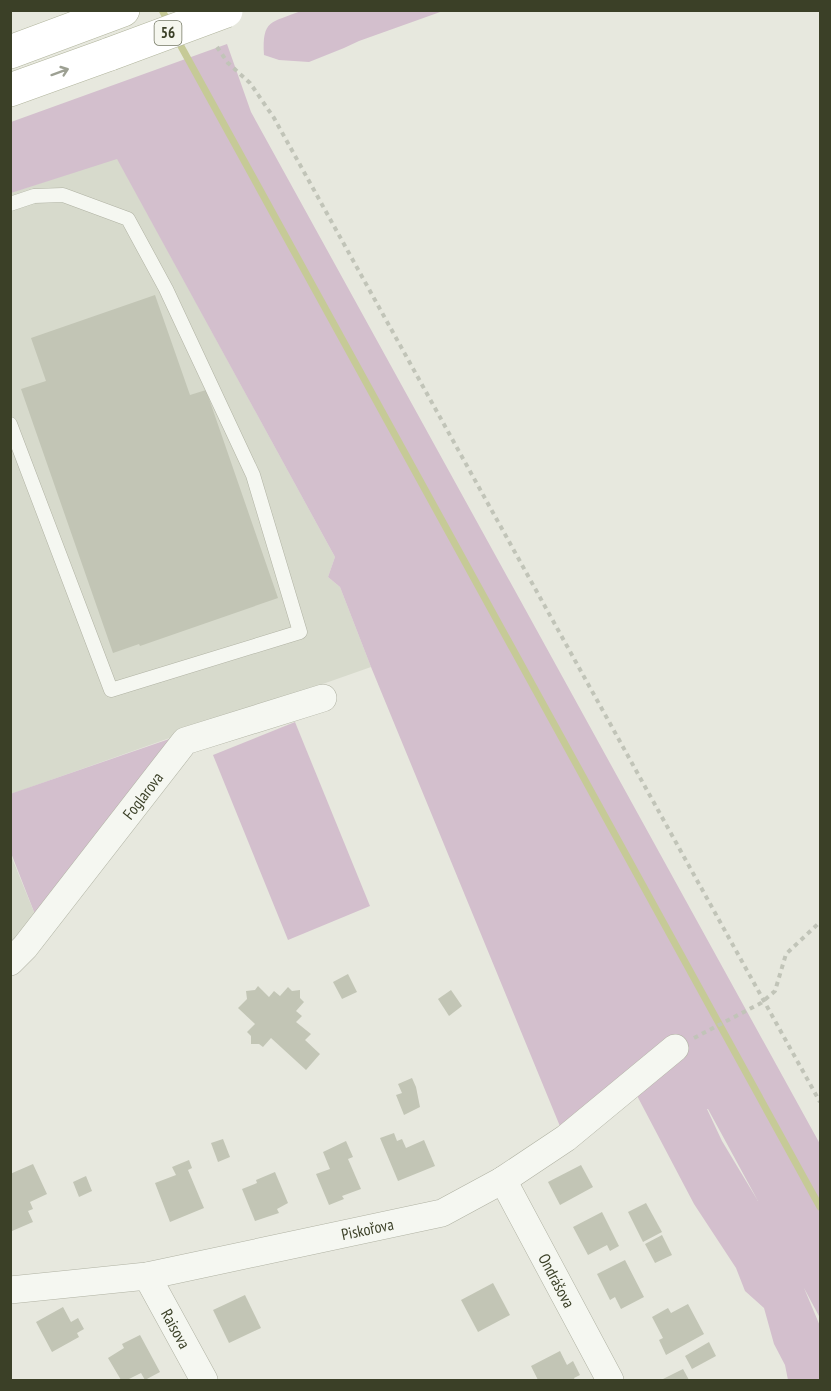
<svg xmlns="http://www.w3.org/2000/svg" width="831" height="1391" font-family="'PT Sans Narrow',sans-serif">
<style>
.built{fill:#d7dacc}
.green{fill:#d3bfcd;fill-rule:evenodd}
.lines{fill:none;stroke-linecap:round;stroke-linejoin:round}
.stream{stroke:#c6ca97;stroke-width:7}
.building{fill:#c2c5b5}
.service-casing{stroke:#b0b2a3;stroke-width:15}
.minor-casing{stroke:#b0b2a3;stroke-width:28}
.primary-casing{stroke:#b1b59d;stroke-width:34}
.path{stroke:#c1c4b8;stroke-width:4;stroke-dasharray:4.5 4.5;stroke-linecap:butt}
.service{stroke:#f5f7f1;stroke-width:14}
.minor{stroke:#f5f7f1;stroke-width:27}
.primary{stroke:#fff;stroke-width:33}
.primary-bridge-casing{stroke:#b1b59d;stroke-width:34;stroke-linecap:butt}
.primary-bridge{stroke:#fff;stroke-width:33}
.oneway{stroke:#9da093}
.labels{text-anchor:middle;stroke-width:4.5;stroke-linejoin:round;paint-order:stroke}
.shield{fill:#f5f6ee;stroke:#737763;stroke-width:1.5}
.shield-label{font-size:15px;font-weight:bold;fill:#3b4027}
.street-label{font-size:16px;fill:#3b4027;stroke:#f5f6ee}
</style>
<rect width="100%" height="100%" fill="#e7e8de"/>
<g class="built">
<polygon points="117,158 335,557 328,577 340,587 371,667 11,794 10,193"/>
<polygon points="10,853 38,922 10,958"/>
</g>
<g class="green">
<path d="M301,11V10L443,11L359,41L344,48L309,62L279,60L264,55C262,19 271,23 301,11Z"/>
<path d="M227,44L251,112L820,1144V1318L804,1288L820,1326V1380H788L785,1365L774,1344L764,1308L745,1291L736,1268L694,1204L634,1090L564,1136L371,667L340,587L328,577L335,557L117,159L11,193V122ZM707,1109H708L758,1201L722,1141Z"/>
<polygon points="295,722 370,906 288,940 213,755"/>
<polygon points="175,737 38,922 11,853 10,794"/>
</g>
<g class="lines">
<g class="stream">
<polyline points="162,10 169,24"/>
<polyline points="177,39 820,1207"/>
</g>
</g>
<g class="building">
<polygon points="155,295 190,395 206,390 278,598 140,646 139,644 113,653 21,389 46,381 31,338"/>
<polygon points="348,974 357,992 342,999 333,982"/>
<polygon points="258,986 269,997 274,991 280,996 288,987 292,991 300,990 300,998 304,1002 296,1011 302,1016 296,1022 311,1034 305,1040 320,1054 306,1070 271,1038 263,1047 259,1044 251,1044 251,1036 247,1032 255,1024 238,1008 247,999 246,991 255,990"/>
<polygon points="451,990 462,1006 449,1016 438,999"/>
<polygon points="412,1078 416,1087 420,1107 404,1115 396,1095 402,1093 398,1084"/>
<polygon points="394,1133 397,1141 402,1139 406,1148 424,1140 435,1166 398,1181 380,1138"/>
<polygon points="223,1139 230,1157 218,1162 211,1143"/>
<polygon points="346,1141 353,1157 348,1159 361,1189 342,1196 344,1199 329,1205 316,1174 330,1169 323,1152"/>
<polygon points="189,1160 192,1168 188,1170 204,1208 170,1222 155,1183 176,1175 172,1167"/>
<polygon points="33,1164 47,1194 30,1202 33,1209 28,1211 33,1222 12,1231 10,1227 10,1174"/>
<polygon points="581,1165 593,1187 560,1205 548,1182"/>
<polygon points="275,1172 288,1203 277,1209 279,1213 255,1221 242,1189 257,1183 256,1180"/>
<polygon points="86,1176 92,1191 79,1197 73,1182"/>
<polygon points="646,1203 662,1232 643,1242 628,1212"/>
<polygon points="602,1212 619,1246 610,1251 607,1245 588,1255 573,1227"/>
<polygon points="662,1235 672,1255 655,1263 645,1244"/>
<polygon points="625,1260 644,1297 621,1309 615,1297 610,1300 597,1274"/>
<polygon points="493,1283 510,1315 478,1332 461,1300"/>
<polygon points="245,1295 261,1328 229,1343 213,1310"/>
<polygon points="688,1304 704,1334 666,1355 659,1340 663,1338 652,1317 668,1308 671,1313"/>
<polygon points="63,1307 71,1322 78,1318 84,1329 77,1333 79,1337 52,1352 36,1322"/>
<polygon points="140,1335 160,1372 145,1380 141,1373 127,1380 121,1380 108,1358 124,1348 122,1344"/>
<polygon points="709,1342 716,1356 692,1369 685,1356"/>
<polygon points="560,1351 567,1365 573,1361 580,1375 574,1378 575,1380 538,1380 531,1366"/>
<polygon points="683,1369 689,1380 661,1380"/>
</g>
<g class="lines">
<defs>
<polyline id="service" points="10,204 34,196 63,195 128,219 166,289 253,475 300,632 111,690 10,424"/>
<g id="minor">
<path id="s1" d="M10,962L25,947L185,741L323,698"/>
<path id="s2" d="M503,1180L610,1380"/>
<path id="s3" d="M147,1276L204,1380"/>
<path id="s4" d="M10,1290L147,1276L442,1213L503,1180L566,1138L675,1048"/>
</g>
<g id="primary">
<polyline points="10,52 123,10"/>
<polyline points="10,90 110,54"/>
</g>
</defs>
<use href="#service" class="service-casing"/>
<use href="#minor" class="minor-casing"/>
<use href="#primary" class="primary-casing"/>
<g class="path">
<polyline points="217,47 228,63 250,83 274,118 820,1102"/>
<polyline points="694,1038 761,1003 775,991 786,954 820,922"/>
</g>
<use href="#service" class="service"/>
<use href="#minor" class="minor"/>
<use href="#primary" class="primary"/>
<defs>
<polyline id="primary-bridge" points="110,54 226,11"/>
</defs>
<use href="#primary-bridge" class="primary-bridge-casing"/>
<use href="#primary-bridge" class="primary-bridge"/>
</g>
<defs><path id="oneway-shaft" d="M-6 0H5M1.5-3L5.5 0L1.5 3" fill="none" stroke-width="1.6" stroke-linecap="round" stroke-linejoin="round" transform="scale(1.5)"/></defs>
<use class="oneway" href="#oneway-shaft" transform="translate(60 72) rotate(-20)"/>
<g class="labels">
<rect class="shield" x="154.5" y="21" width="27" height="24" rx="4.5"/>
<g class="shield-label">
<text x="168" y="38">56</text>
</g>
<g class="street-label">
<text dy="6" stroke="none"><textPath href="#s1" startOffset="213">Foglarova</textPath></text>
<text dy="6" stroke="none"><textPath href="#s4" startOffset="363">Piskořova</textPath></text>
<text dy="6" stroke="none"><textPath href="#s2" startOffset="114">Ondrášova</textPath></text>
<text dy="6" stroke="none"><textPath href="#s3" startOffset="60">Raisova</textPath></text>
</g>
</g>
<rect width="831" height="1391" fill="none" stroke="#3b4027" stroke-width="24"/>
</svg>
